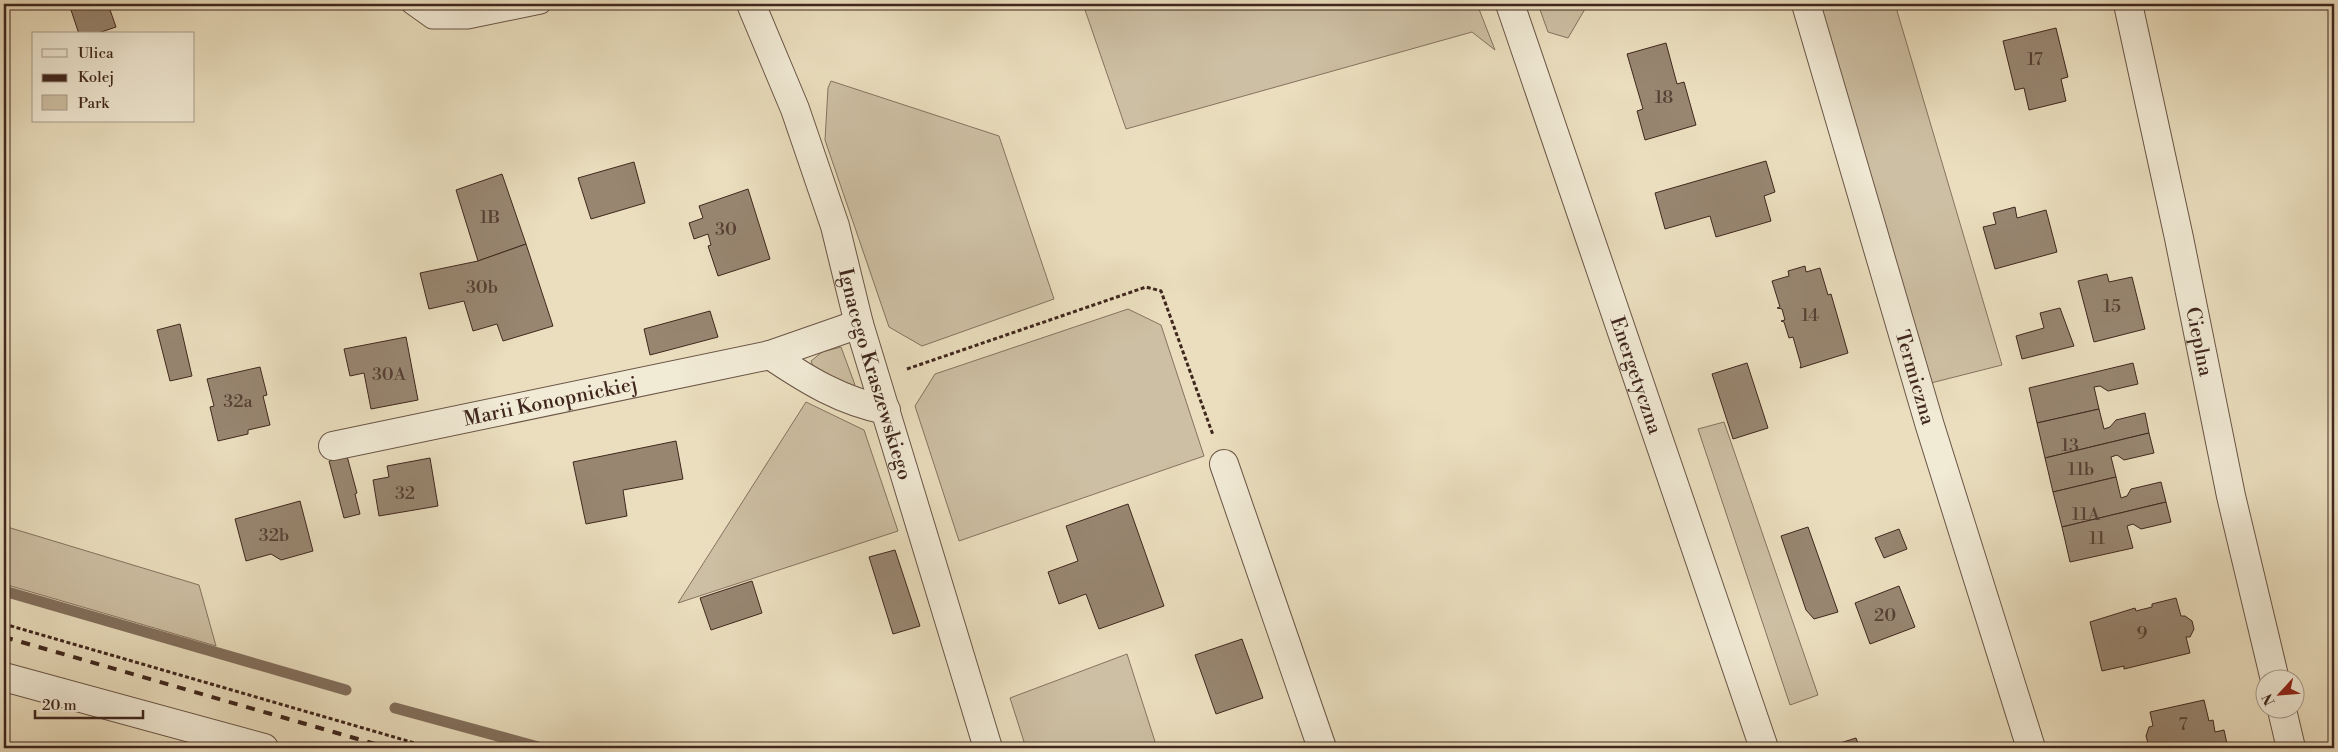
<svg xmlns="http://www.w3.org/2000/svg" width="2338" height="752" font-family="'Libre Bodoni',serif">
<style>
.green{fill:#cdbfa3;stroke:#867360}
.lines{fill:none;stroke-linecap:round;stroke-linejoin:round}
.stream{stroke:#83705e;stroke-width:11}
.building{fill:#988671;stroke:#40271e}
.lane-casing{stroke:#6a5546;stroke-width:21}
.street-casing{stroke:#6a5546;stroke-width:30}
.path{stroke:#40271e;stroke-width:3;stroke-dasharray:4 2.5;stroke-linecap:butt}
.lane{stroke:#f1ead5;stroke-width:19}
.street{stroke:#f1ead5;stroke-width:28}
.rail{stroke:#40271e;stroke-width:4;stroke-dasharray:9 9;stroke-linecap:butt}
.labels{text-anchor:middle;stroke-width:4;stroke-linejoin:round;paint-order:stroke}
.number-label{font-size:18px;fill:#563f33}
.street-label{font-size:20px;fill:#40271e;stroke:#f1ead5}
</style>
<rect width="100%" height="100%" fill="#eadebe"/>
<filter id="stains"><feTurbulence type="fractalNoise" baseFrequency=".004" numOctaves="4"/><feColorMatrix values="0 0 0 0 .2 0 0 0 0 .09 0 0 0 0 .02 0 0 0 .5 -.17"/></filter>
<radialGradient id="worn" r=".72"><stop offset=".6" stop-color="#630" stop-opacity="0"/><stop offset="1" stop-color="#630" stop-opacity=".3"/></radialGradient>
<g class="green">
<polygon points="1083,4 1477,4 1495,50 1472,32 1126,129"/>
<polygon points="1538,4 1623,4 1585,9 1568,38 1548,32"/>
<polygon points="1820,4 1895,4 2002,365 1931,383"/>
<polygon points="831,81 999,136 1054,299 922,346 889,327 825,140 828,88"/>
<polygon points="1128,309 1161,325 1204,456 959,541 915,406 935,374"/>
<polygon points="841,347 855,385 850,388 814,369 811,361 822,352"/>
<polygon points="806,402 864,430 898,531 678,603"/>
<polygon points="1724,422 1818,695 1790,705 1698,429"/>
<polygon points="4,526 199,585 216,646 4,584"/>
<polygon points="1127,654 1157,748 1026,748 1010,698"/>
</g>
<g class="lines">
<g class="stream">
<polyline points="4,591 346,690"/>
<polyline points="395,708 542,748"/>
</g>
</g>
<g class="building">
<polygon points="4,4 8,15 4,16"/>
<polygon points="69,4 108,4 116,27 95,34 79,34"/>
<polygon points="2056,28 2068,77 2061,79 2066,101 2029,110 2024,88 2015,90 2003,41"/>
<polygon points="1666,43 1677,84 1684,82 1696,125 1645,140 1637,111 1643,109 1627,54"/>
<polygon points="1766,161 1775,192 1764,196 1771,221 1716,237 1710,216 1665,229 1655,193"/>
<polygon points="634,162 645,203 591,219 578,178"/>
<polygon points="502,174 526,244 478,261 456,190"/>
<polygon points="748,189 770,259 718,276 708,246 711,245 708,234 694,239 689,223 703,218 699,206"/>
<polygon points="2015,207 2017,218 2046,210 2057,252 1995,269 1983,227 1996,224 1993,213"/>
<polygon points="526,244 553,326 503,341 497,324 473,331 464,301 429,309 420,273 478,261"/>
<polygon points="1805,266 1806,272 1820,268 1828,295 1831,294 1848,353 1800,368 1801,365 1793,337 1789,338 1784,322 1781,321 1785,320 1782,309 1777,308 1780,307 1772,281 1789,276 1788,271"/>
<polygon points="2107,274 2109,282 2132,277 2145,329 2094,342 2078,281"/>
<polygon points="2060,308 2074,346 2022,359 2016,336 2044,328 2040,313"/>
<polygon points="710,311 718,337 650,355 644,329"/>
<polygon points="180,324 192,376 170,381 157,330"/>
<polygon points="406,337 418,400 371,409 364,373 350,376 344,349"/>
<polygon points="1747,363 1768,428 1733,439 1712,374"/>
<polygon points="2133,363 2138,384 2108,391 2100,386 2094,387 2099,409 2037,423 2029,388"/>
<polygon points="260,367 267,395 263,396 270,425 248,430 248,434 218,441 210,407 214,406 207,379"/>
<polygon points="2099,409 2104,429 2110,427 2116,420 2145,413 2149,433 2045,458 2037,423"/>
<polygon points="2149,433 2154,453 2124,460 2117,455 2111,457 2116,477 2053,492 2045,458"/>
<polygon points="676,441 683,479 623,490 627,516 586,524 573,462"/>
<polygon points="347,456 357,493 355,494 360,514 344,518 329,461"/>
<polygon points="430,458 438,506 379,516 373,480 389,477 387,466"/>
<polygon points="2116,477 2121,498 2127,496 2131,489 2161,482 2166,502 2062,527 2053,492"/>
<polygon points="300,501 313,551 281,560 271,554 246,561 235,519"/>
<polygon points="2166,502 2171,522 2141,529 2133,524 2127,526 2133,548 2070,562 2062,527"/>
<polygon points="1128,504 1164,606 1099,629 1086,594 1059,604 1048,572 1078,561 1066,526"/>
<polygon points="1808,527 1838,612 1814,619 1806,610 1781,536"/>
<polygon points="1899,529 1907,549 1884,558 1875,538"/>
<polygon points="895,550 920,626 893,634 869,557"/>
<polygon points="752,581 762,613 711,630 700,598"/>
<polygon points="1899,586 1915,627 1870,644 1855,603"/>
<polygon points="2176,598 2181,616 2185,616 2192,621 2194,629 2190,637 2186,637 2190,653 2124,669 2124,666 2102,671 2090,622 2135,608 2136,611 2152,607 2152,604"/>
<polygon points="1242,639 1263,698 1216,714 1195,655"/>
<polygon points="2204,700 2209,721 2213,720 2215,732 2224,730 2228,748 2149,747 2146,736 2149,727 2153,726 2150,712"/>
<polygon points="1856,738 1860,748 1838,748 1837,744"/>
</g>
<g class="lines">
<defs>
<polyline id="lane" points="411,4 432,19 468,19 541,4"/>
<g id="street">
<path id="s1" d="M751,4L795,109L835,226L859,324L988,748"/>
<path id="s2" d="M1510,4L1764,748"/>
<path id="s3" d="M1806,4L1930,426L2031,748"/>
<path id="s4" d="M2128,4L2179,238L2231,496L2275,680"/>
<polyline points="770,355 859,324"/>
<path id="s5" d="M333,446L770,355C807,380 841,401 886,410"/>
<polyline points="1224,464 1322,748"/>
<polyline points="4,677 264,748"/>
<polyline points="2282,710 2291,748"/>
</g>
</defs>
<use href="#lane" class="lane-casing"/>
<use href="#street" class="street-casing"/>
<g class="path">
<polyline points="907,369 1146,287 1161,291 1213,435"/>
<polyline points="4,624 432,748"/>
</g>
<use href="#lane" class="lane"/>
<use href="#street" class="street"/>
<polyline class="rail" points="4,637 389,748"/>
</g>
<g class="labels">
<g class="number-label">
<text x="2035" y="65">17</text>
<text x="1664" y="103">18</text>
<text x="490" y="223">1B</text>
<text x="726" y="235">30</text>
<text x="482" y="293">30b</text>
<text x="2112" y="312">15</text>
<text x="1810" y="321">14</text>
<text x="389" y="380">30A</text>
<text x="238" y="407">32a</text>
<text x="2070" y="451">13</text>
<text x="2081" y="475">11b</text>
<text x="405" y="499">32</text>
<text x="2086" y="520">11A</text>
<text x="274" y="541">32b</text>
<text x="2097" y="544">11</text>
<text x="1885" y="621">20</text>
<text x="2142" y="639">9</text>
<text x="2183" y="730">7</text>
</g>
<g class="street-label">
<text dy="7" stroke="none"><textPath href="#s4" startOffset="345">Cieplna</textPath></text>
<text dy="7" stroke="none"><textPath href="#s1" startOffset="391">Ignacego Kraszewskiego</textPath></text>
<text dy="7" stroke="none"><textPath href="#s2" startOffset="392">Energetyczna</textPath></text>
<text dy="7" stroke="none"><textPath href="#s3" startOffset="389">Termiczna</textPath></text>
<text dy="7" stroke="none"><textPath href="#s5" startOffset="222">Marii Konopnickiej</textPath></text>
</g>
</g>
<rect width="2338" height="752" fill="none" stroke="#eadebe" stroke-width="20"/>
<rect x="5" y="5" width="2328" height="742" fill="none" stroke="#40271e" stroke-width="2.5"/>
<rect x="10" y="10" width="2318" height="732" fill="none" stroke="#40271e"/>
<rect x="32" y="32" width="162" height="90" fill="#f1ead5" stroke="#aa9c8c"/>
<rect x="42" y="49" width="25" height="8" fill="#f1ead5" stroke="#aa9c8c"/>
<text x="78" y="58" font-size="15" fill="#40271e">Ulica</text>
<rect x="42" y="74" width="25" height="8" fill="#40271e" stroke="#aa9c8c"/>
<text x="78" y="82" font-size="15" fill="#40271e">Kolej</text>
<rect x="42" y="95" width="25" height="15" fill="#cdbfa3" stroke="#aa9c8c"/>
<text x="78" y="108" font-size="15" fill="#40271e">Park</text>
<g transform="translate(2280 694) rotate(244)"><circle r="24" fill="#f1ead5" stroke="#aa9c8c"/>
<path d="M0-4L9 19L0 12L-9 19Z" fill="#8f2418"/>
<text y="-8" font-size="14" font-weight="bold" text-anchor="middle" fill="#40271e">N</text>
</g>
<path d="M35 710v8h108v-8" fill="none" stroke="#40271e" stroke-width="2.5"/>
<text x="42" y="710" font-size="15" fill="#40271e" stroke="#f1ead5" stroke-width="4" paint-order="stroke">20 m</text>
<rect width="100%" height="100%" filter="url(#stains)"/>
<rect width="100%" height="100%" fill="url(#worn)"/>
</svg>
